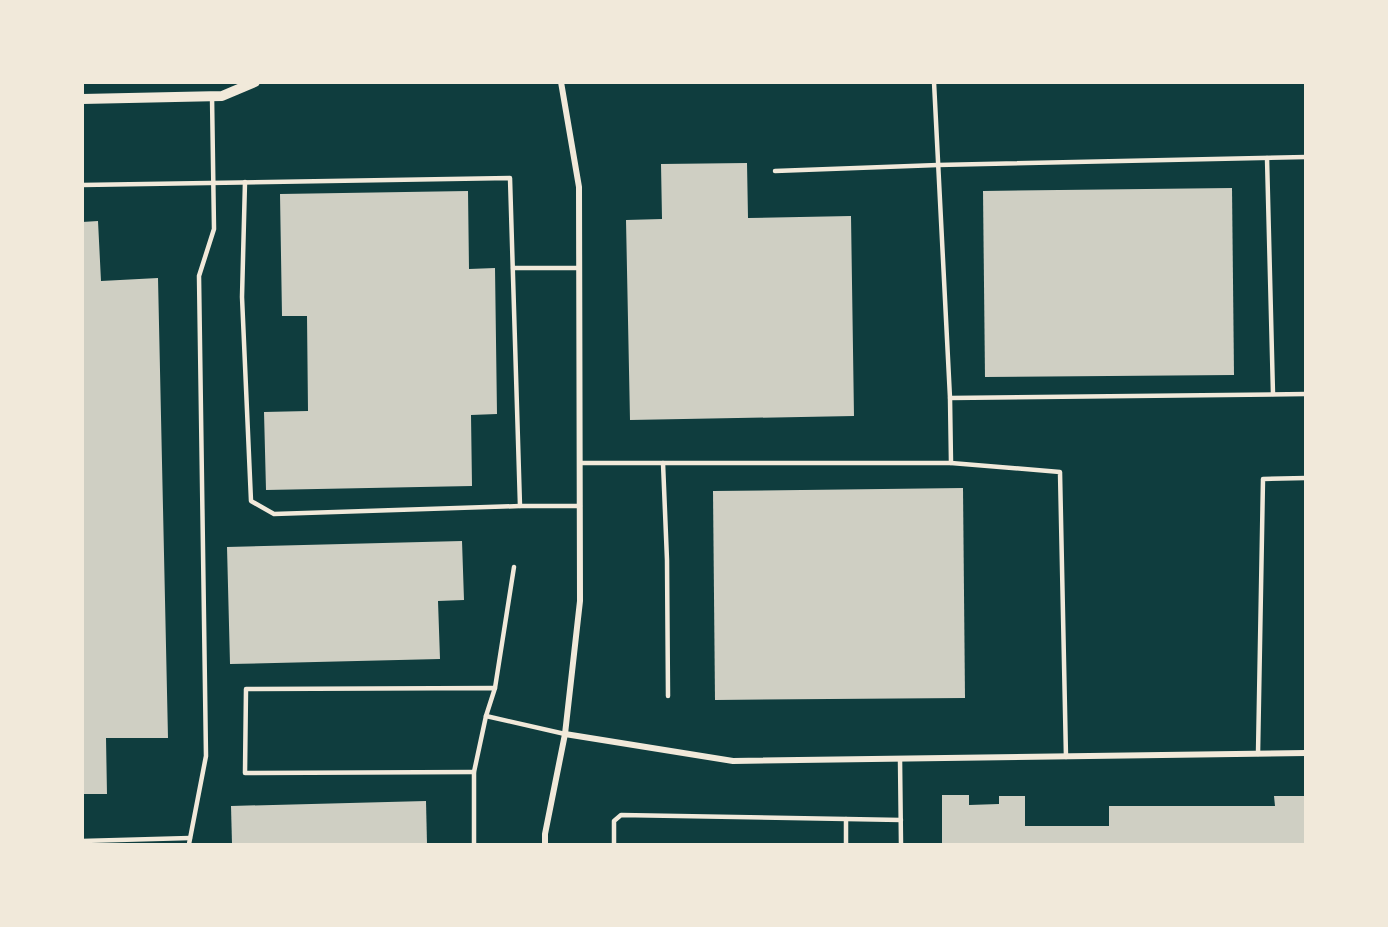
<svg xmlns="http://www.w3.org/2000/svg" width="1388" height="927" font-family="Figtree,sans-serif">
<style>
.building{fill:#cfcfc3}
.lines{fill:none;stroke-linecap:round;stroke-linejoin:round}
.service{stroke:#f1e9da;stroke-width:4.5}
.minor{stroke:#f1e9da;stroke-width:6}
.tertiary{stroke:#f1e9da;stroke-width:10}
</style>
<rect width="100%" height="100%" fill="#0f3d3e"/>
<g class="building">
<polygon points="747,163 748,218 851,216 854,416 630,420 626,220 662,219 661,164"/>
<polygon points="1232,188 1234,375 985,377 983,191"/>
<polygon points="468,191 469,269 495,268 497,414 471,415 472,486 266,490 264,412 308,411 307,316 282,316 280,194"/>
<polygon points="98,221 101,281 158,278 168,738 106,738 107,794 82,794 82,222"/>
<polygon points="963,488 965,698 715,700 713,491"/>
<polygon points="462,541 464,600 438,601 440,659 230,664 227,547"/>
<polygon points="942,795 969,795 969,805 999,804 999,796 1025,796 1025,826 1109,826 1109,806 1275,806 1274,796 1306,796 1306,844 942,844"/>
<polygon points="426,801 427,844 232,844 231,806"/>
</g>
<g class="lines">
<g class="service">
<polyline points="934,82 950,398 1306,394"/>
<polyline points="1267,158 1273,394"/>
<polyline points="775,171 938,165 1306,157"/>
<polyline points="245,182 242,297 251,501 274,514 520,506"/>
<polyline points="82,185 510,178 520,506 580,506"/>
<polyline points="513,268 579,268"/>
<polyline points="580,463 951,463 950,398"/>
<polyline points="663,463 667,560 668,696"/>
<polyline points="951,463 1060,472 1066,757"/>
<polyline points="495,688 514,567"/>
<polyline points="1258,754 1263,479 1306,478"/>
<polyline points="900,759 901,844"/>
<polyline points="474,772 245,773 246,689 495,688 486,716"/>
<polyline points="846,819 901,820"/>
<polyline points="82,841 190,838"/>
<polyline points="189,844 206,756 199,276 214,229 212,96"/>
<polyline points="474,844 474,772 486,716 565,734"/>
<polyline points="614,844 614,821 621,815 846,819 846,844"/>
</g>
<g class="minor">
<polyline points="565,734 733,761 1306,753"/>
<polyline points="545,844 545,834 565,734 580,601 579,187 561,82"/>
</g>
<polyline class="tertiary" points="82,99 222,96 255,82"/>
</g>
<rect width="1388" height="927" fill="none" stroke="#f1e9da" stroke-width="168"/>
</svg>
